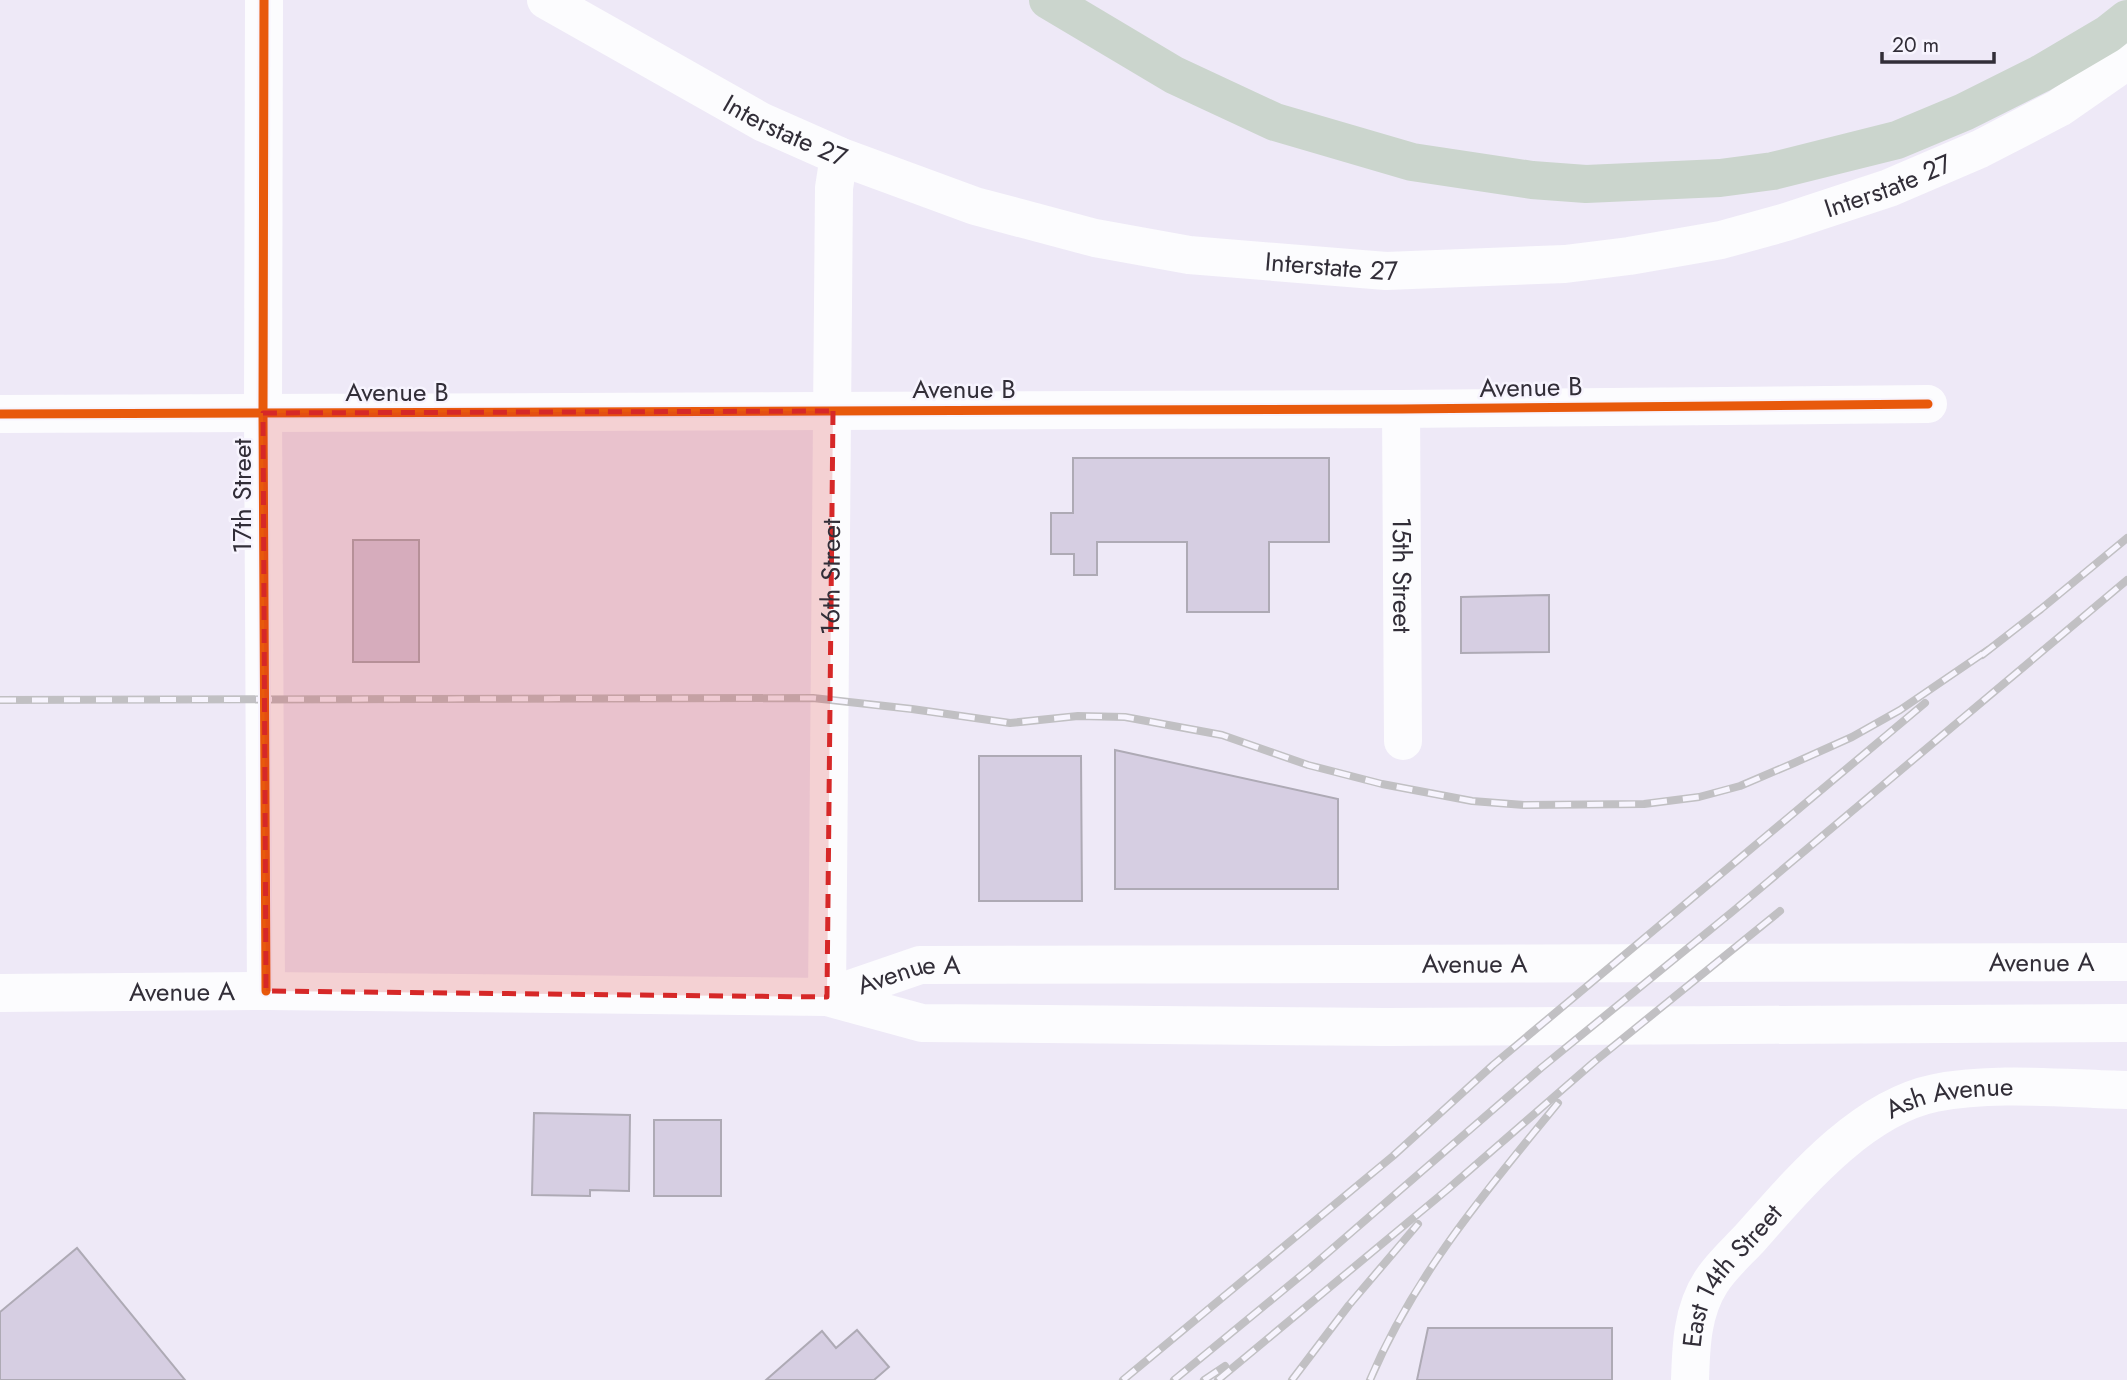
<svg xmlns="http://www.w3.org/2000/svg" width="2127" height="1380" font-family="Jost,sans-serif">
<style>
.building{fill:#d6cee2;stroke:#aeaab5;stroke-width:2}
.lines{fill:none;stroke-linecap:round;stroke-linejoin:round}
.minor{stroke:#fcfcfe;stroke-width:38}
.secondary{stroke:#fcfcfe;stroke-width:38}
.motorway{stroke:#cbd5cd;stroke-width:38}
.rail-casing{stroke:#c1c0c3;stroke-width:8}
.rail{stroke:#f7f4fe;stroke-width:5;stroke-dasharray:16;stroke-linecap:butt}
.cycleway-casing{stroke:#f7f4fe;stroke-width:13}
.cycleway{stroke:#e8590c;stroke-width:9}
.marked{fill:#d62828;fill-opacity:0.2;stroke:#d62828;stroke-width:5;stroke-dasharray:14 9;stroke-linejoin:round}
.labels{text-anchor:middle;stroke-width:5;stroke-linejoin:round;paint-order:stroke}
.street-label{font-size:26px;fill:#322e38;stroke:#f7f4fe}
</style>
<rect width="100%" height="100%" fill="#eee9f7"/>
<g class="building">
<polygon points="1073,458 1329,458 1329,542 1269,542 1269,612 1187,612 1187,542 1097,542 1097,575 1074,575 1074,554 1051,554 1051,513 1073,513"/>
<rect x="353" y="540" width="66" height="122"/>
<polygon points="1549,595 1549,652 1461,653 1461,597"/>
<polygon points="1115,750 1338,799 1338,889 1115,889"/>
<polygon points="979,756 1081,756 1082,901 979,901"/>
<polygon points="534,1113 630,1115 629,1191 590,1190 590,1196 532,1195"/>
<rect x="654" y="1120" width="67" height="76"/>
<polygon points="77,1248 185,1380 0,1380 0,1312"/>
<polygon points="1428,1328 1612,1328 1612,1380 1417,1380"/>
<polygon points="857,1330 889,1367 874,1380 766,1380 822,1331 836,1348"/>
</g>
<g class="lines">
<g class="minor">
<polyline points="264,0 263,413 266,991"/>
<path id="s1" d="M1401,409L1403,741"/>
<polyline points="0,414 1401,409 1928,404"/>
<path id="s2" d="M827,997L834,188L839,156"/>
<path id="s3" d="M1690,1380C1691,1347 1692,1311 1711,1282C1721,1266 1737,1252 1750,1238C1798,1184 1861,1108 1935,1093C1996,1081 2066,1089 2127,1090"/>
</g>
<g class="secondary">
<path id="s4" d="M546,0L762,122L839,156L975,206L1095,238L1189,255L1386,271L1565,264L1629,256L1721,240L1786,222L1889,188L1980,149L2059,108L2127,61"/>
<path id="s5" d="M0,993L266,991L827,997L922,1023L1386,1027L2127,1023"/>
<path id="s6" d="M827,997L920,965L2127,962"/>
</g>
<polyline class="motorway" points="1048,0 1174,75 1275,122 1412,162 1532,180 1586,184 1720,178 1773,171 1897,140 1964,112 2040,74 2108,34 2127,19"/>
<defs>
<g id="rail">
<polyline points="1982,655 2041,609 2127,538"/>
<polyline points="0,700 813,698 912,709 1010,723 1078,716 1125,717 1222,735 1308,765 1382,784 1472,801 1524,805 1644,804 1699,797 1740,786 1794,763 1852,737 1900,710 1988,650"/>
<polyline points="1123,1380 1393,1156 1493,1065 1925,703"/>
<polyline points="1174,1380 1309,1269 1541,1068 1732,912 2127,580"/>
<polyline points="1204,1380 1225,1366"/>
<polyline points="1218,1380 1448,1189 1594,1062 1780,911"/>
<polyline points="1292,1380 1349,1305 1418,1224"/>
<path d="M1370,1380C1415,1274 1486,1191 1558,1103"/>
</g>
</defs>
<use href="#rail" class="rail-casing"/>
<use href="#rail" class="rail"/>
<defs>
<g id="cycleway">
<polyline points="264,0 263,413 266,991"/>
<polyline points="0,414 1401,409 1928,404"/>
</g>
</defs>
<use href="#cycleway" class="cycleway-casing"/>
<use href="#cycleway" class="cycleway"/>
</g>
<path class="marked" d="M833,411L827,997L266,991L263,413Z"/>
<g class="labels">
<g class="street-label">
<text dy="9" stroke="none"><textPath href="#s4" startOffset="273">Interstate 27</textPath></text>
<text dy="9" stroke="none"><textPath href="#s4" startOffset="1407">Interstate 27</textPath></text>
<text dy="9" stroke="none"><textPath href="#s4" startOffset="840">Interstate 27</textPath></text>
<text transform="translate(1531 387) rotate(-1)" y="9">Avenue B</text>
<text x="964" y="398">Avenue B</text>
<text x="397" y="401">Avenue B</text>
<text transform="translate(242 496) rotate(-90)" y="9">17th Street</text>
<text dy="9" stroke="none"><textPath href="#s1" startOffset="166">15th Street</textPath></text>
<text dy="9" stroke="none"><textPath href="#s2" startOffset="420">16th Street</textPath></text>
<text dy="9" stroke="none"><textPath href="#s6" startOffset="653">Avenue A</textPath></text>
<text dy="9" stroke="none"><textPath href="#s6" startOffset="1220">Avenue A</textPath></text>
<text dy="9" stroke="none"><textPath href="#s6" startOffset="86">Avenue A</textPath></text>
<text dy="9" stroke="none"><textPath href="#s5" startOffset="182">Avenue A</textPath></text>
<text dy="9" stroke="none"><textPath href="#s3" startOffset="413">Ash Avenue</textPath></text>
<text dy="9" stroke="none"><textPath href="#s3" startOffset="117">East 14th Street</textPath></text>
</g>
</g>
<path d="M1882 52v10h112v-10" fill="none" stroke="#322e38" stroke-width="3.5"/>
<text x="1892" y="52" font-size="21" fill="#322e38" stroke="#f7f4fe" stroke-width="5" paint-order="stroke">20 m</text>
</svg>
